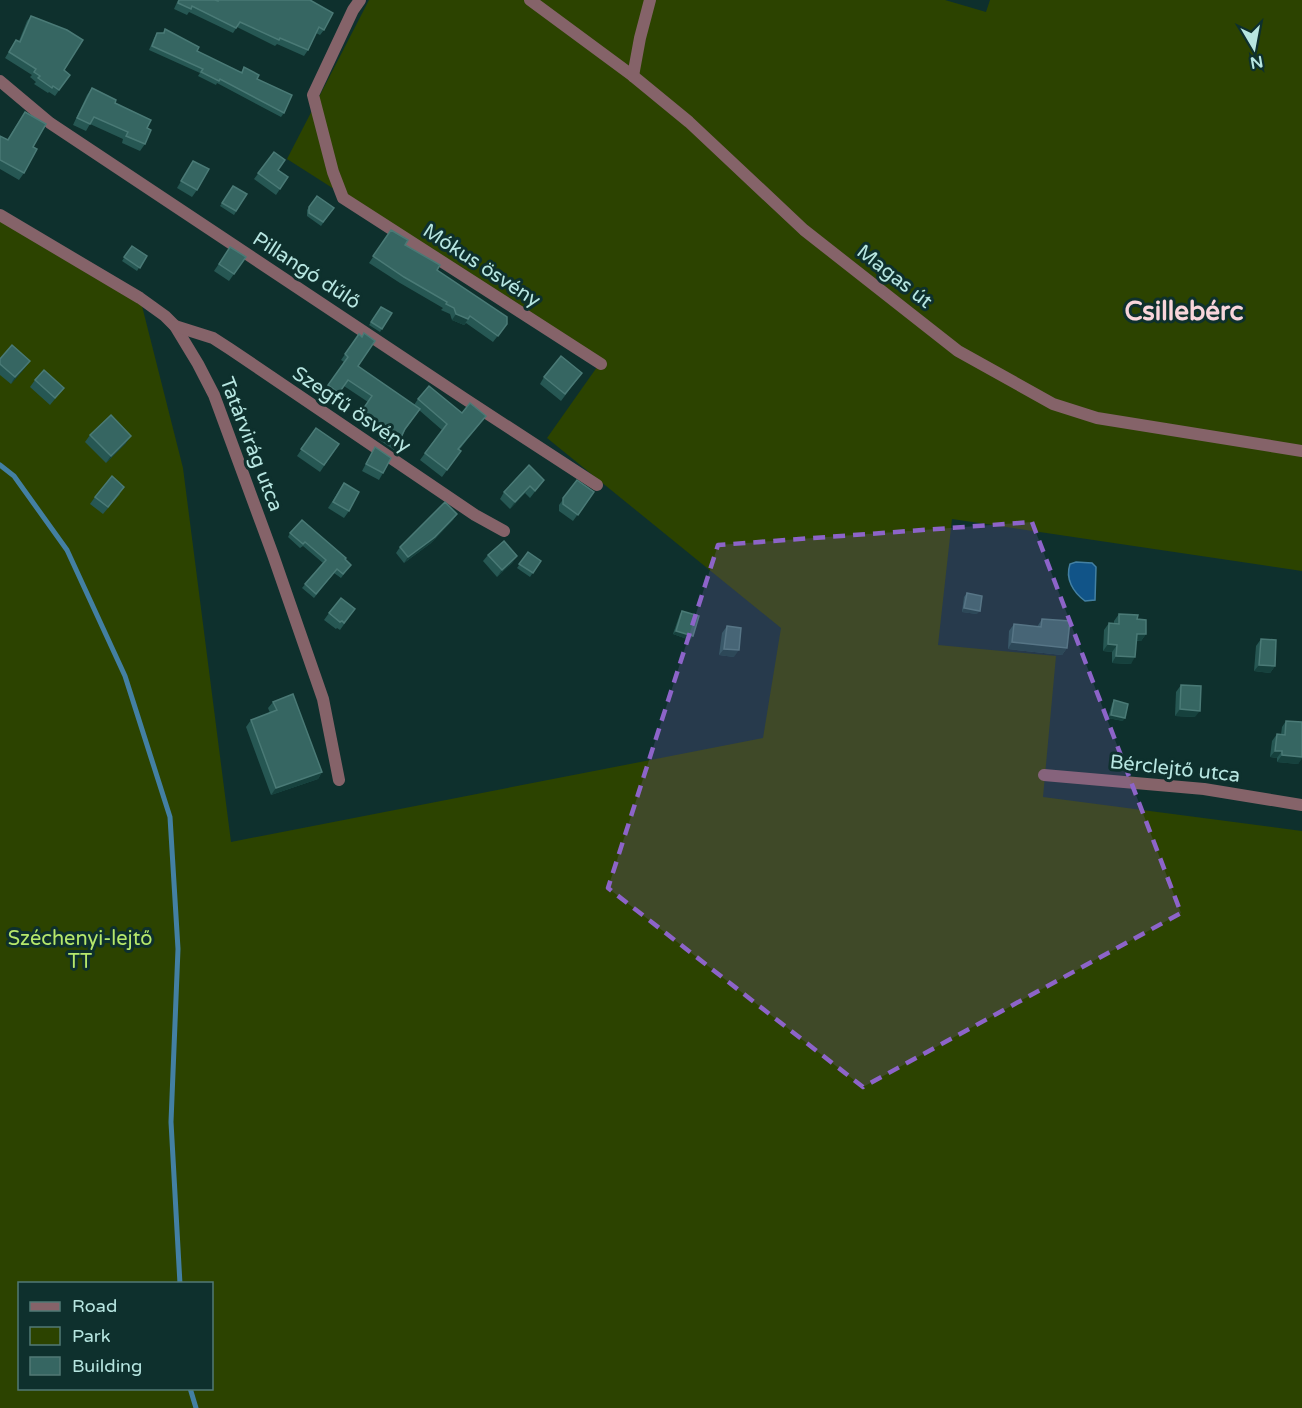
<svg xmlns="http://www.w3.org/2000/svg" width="1302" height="1408" font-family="'Varela Round',sans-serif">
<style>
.green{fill:#2c4300;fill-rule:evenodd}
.water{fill:#115488;stroke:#4380a3;stroke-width:1.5}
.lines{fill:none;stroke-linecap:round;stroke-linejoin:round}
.stream{stroke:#4380a3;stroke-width:5}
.minor{stroke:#856369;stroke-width:12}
.wall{fill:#265753}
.shaded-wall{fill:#16413d}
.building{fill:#366662;stroke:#4a7a76;stroke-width:1.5}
.marked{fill:#8d64c9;fill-opacity:0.2;stroke:#8d64c9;stroke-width:4.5;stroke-dasharray:12 8;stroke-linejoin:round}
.labels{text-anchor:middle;stroke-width:6;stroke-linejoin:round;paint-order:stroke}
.street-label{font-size:20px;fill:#b7e6e1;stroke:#0e302d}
.park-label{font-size:20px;fill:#b6e86b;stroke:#0e302d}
.district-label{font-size:26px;font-weight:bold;fill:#f9d5db;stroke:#0e302d}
</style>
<rect width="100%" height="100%" fill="#0e302d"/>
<path class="green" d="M369,0H945L986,12L990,0H1302V571L952,519L938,645L1056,656L1043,797L1302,831V1408H0V215L140,298L183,468L231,842L763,738L781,628L547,438L602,360L287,159ZM20,1284H212V1388H20Z"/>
<path class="water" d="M1076,562L1092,563L1096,567L1095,600L1085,601C1073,592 1065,579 1070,564Z"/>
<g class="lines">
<g class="stream">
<polyline points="0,465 14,476 67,550 125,676 170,817 178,949 171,1122 180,1284"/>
<polyline points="190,1388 196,1408"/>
</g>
<g class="minor">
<polyline points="360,0 353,10 313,95 333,172 343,198 601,364"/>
<polyline points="530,0 633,76 689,122 804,230 958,351 1053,404 1097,418 1302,451"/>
<polyline points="633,76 640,38 650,0"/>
<polyline points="0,81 50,123 465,399 597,485"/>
<polyline points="0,215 140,298 165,316 175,326 198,364 214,395 273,555 323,699 339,780"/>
<polyline points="175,326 213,338 230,349 475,515 504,531"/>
<polyline points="1044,775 1204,789 1302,805"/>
</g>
</g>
<g class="wall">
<polygon points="178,0 310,0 324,30 320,35 316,33 308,50 304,56 277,44 275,46 237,27 233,33 189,12 187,15 174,9"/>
<polygon points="31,16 64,70 70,75 55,96 49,92 48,93 34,84 36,82 30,77 32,75 5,58 16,40 19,41 27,21"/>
<polygon points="165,29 197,51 241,72 244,67 257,79 284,113 281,117 217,83 216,85 198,76 200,73 149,50 154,38 157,33 163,33"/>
<polygon points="92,88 115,103 147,128 145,144 140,151 122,143 123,139 90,124 86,131 73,125 87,95"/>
<polygon points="25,112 33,147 24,173 19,180 0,169 0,136 7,140"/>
<polygon points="274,152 278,170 288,177 276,195 254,179"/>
<polygon points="193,161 197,190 192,197 177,188"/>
<polygon points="233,186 247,194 234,215 220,206"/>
<polygon points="317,196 334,208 321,226 307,216 307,210"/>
<polygon points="391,230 405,245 507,324 493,342 466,323 464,325 452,320 450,314 441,310 443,308 400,283 369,263"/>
<polygon points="132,246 147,256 137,271 122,261"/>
<polygon points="230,247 246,257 229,281 214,271"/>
<polygon points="381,307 392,313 380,332 369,325"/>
<polygon points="359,334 358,366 414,405 418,399 462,413 486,416 459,450 461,451 442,477 420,460 442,430 419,410 405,430 398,444 394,450 378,439 381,435 357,418 368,402 344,386 335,399 324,391 344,362 341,360"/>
<polygon points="0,359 30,361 11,384 0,375"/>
<polygon points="582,373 561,401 540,384 544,377"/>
<polygon points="35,380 64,388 50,405 30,387"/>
<polygon points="316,428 339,444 320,472 297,456"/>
<polygon points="90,435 126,443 106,463 85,442"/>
<polygon points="375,447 383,473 379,480 362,471"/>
<polygon points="544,480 530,498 525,493 510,509 500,499 504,492"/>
<polygon points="577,480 594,492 573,521 559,511 559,505"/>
<polygon points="344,483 349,511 344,518 328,508"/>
<polygon points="120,494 103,514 90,504 95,497"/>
<polygon points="457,514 453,520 431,543 404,563 396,553 400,547"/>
<polygon points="290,533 345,559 351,565 341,578 334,573 314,598 302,588 323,563 303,546 300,548 288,537"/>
<polygon points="528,552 541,561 530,577 517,568"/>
<polygon points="488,555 517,556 512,563 497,577 483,561"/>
<polygon points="967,593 977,614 962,612 964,597"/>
<polygon points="682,611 693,636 690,640 673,634 680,614"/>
<polygon points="329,613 350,616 340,630 337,628 336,629 324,620"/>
<polygon points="1119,614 1137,619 1146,634 1141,641 1136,641 1131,664 1112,663 1112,652 1103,651 1104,630 1109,623 1114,624 1114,621"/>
<polygon points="1042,619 1067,648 1062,655 1008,649 1009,631 1014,624 1037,627"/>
<polygon points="727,626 734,657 719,655 722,633"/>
<polygon points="1261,639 1275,666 1270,673 1254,671 1256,646"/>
<polygon points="1181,685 1195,717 1175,716 1176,692"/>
<polygon points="1114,700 1123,721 1108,718 1112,704"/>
<polygon points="273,702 322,772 318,779 271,795 246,727 251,720 270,713 268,708"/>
<polygon points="1286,721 1302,757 1298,764 1277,762 1277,758 1270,757 1272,741 1277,734 1281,735 1282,727"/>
</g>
<g class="shaded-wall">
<polygon points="456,314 468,319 464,325 452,320"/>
<polygon points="30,361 25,368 11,384 15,377"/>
<polygon points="131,436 126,443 106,463 111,456"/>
<polygon points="530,486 525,493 510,509 515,502"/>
<polygon points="457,514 453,520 431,543 404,563 408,557"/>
<polygon points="517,556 512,563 497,577 502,570"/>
<polygon points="964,608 980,611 977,614 962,612"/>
<polygon points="676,631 693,636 690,640 673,634"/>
<polygon points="1137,634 1146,634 1141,641 1132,640"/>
<polygon points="1012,642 1067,648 1062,655 1008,649"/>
<polygon points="1108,644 1117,645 1112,652 1103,651"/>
<polygon points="724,649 739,650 734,657 719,655"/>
<polygon points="1116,656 1135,657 1131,664 1112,663"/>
<polygon points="1259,665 1275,666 1270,673 1254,671"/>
<polygon points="1180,709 1200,711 1195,717 1175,716"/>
<polygon points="1111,715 1125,718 1123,721 1108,718"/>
<polygon points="1275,751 1282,751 1277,758 1270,757"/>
<polygon points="1282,755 1302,757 1302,759 1298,764 1277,762"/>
<polygon points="322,772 318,779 271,795 276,788"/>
</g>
<g class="building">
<polygon points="179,0 215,0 218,1 218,0 310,0 333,13 324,30 319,27 308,50 280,38 279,40 240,22 236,28 192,6 191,9 178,3"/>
<polygon points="31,16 67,30 83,40 64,70 70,75 59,90 53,86 52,88 38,78 40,76 34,72 36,69 9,52 16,40 20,42"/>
<polygon points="165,29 199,47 197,51 242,73 244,67 259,75 257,79 292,95 284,113 220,79 219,81 201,72 203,69 152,46 157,33 164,33"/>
<polygon points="92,88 116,100 115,103 151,120 147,128 151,130 145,144 126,136 128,132 94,117 90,124 77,118"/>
<polygon points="25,112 46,124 33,147 37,149 24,173 0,160 0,136 8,140"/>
<polygon points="274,152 285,160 278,170 288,177 280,189 258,173"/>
<polygon points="193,161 209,169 197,190 181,181"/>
<polygon points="233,186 247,194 236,211 222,203"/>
<polygon points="317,196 334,208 323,222 309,213 309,207"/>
<polygon points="391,230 408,240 405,245 440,265 437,270 507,317 507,324 498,336 470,316 468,319 456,314 454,308 446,304 447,302 404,277 373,256"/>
<polygon points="132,246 147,256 140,268 124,257"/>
<polygon points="230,247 246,257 234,274 219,264"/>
<polygon points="381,307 392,313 382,329 371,322"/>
<polygon points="364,333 375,341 358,366 420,409 405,429 398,444 382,434 385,429 361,412 372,396 348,380 339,393 328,385 348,357 345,354 359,334 362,337"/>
<polygon points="12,345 30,361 15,377 0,364 0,359"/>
<polygon points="561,356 582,373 565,394 544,377"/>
<polygon points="44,370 64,388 55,398 35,380"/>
<polygon points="429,386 462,413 470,403 486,416 458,449 461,451 447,470 425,453 447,424 418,399"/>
<polygon points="111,415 131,436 111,456 90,435"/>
<polygon points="316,428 339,444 324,465 301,449"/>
<polygon points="375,447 391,458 383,473 366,464"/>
<polygon points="529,465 544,480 535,491 530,486 515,502 504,492"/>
<polygon points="112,476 124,487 108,507 95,497"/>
<polygon points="577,480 594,492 578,515 563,504 563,498"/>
<polygon points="344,483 359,492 349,511 333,502"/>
<polygon points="445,502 457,514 435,537 408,557 400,547"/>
<polygon points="302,520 346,558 345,559 351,565 343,574 337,569 316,594 305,584 326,560 305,542 303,544 290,533"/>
<polygon points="504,541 517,556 502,570 488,555"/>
<polygon points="528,552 541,561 533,573 519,564"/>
<polygon points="967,593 982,596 980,611 964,608"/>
<polygon points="341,598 355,609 344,623 342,621 340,622 329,613"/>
<polygon points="682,611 699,616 693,636 676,631"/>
<polygon points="1119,614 1138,615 1137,619 1146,620 1146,634 1137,634 1135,657 1116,656 1117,645 1108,644 1109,623 1119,624"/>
<polygon points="1042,619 1070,621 1067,648 1012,642 1014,624 1041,627"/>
<polygon points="727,626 741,628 739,650 724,649"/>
<polygon points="1261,639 1276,640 1275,666 1259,665"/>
<polygon points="1181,685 1201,686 1200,711 1180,709"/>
<polygon points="293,694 322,772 276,788 251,720 277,710 273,702"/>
<polygon points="1114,700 1128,704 1125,718 1111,715"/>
<polygon points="1286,721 1302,722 1302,757 1282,755 1282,751 1275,751 1277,734 1285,735"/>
</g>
<path class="marked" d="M1032,522L1181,913L863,1087L608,888L718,545Z"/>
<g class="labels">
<g class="street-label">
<text transform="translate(482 265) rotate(33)" y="7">Mókus ösvény</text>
<text transform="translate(307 270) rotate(33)" y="7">Pillangó dűlő</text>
<text transform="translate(895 276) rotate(38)" y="7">Magas út</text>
<text transform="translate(352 409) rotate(34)" y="7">Szegfű ösvény</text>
<text transform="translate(252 444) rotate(69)" y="7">Tatárvirág utca</text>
<text transform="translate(1175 768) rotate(6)" y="7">Bérclejtő utca</text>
</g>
<g class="park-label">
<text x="80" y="945">Széchenyi-lejtő<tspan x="80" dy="23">TT</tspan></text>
</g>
<g class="district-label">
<text x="1184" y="320">Csillebérc</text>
</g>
</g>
<rect x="18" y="1282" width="195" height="108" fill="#0e302d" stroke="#527975" stroke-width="1.5"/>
<rect x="30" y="1302" width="30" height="9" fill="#856369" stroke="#527975" stroke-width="1.5"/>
<text x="72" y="1312" font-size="18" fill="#b7e6e1">Road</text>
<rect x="30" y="1327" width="30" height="18" fill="#2c4300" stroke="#527975" stroke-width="1.5"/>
<text x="72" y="1342" font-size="18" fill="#b7e6e1">Park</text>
<rect x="30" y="1357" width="30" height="18" fill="#366662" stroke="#527975" stroke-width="1.5"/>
<text x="72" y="1372" font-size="18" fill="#b7e6e1">Building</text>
<g transform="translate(1254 48) rotate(170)" stroke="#0e302d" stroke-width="4.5" paint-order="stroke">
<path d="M0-4.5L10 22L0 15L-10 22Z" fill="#b7e6e1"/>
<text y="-9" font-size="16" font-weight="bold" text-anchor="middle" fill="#b7e6e1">N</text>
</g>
</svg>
